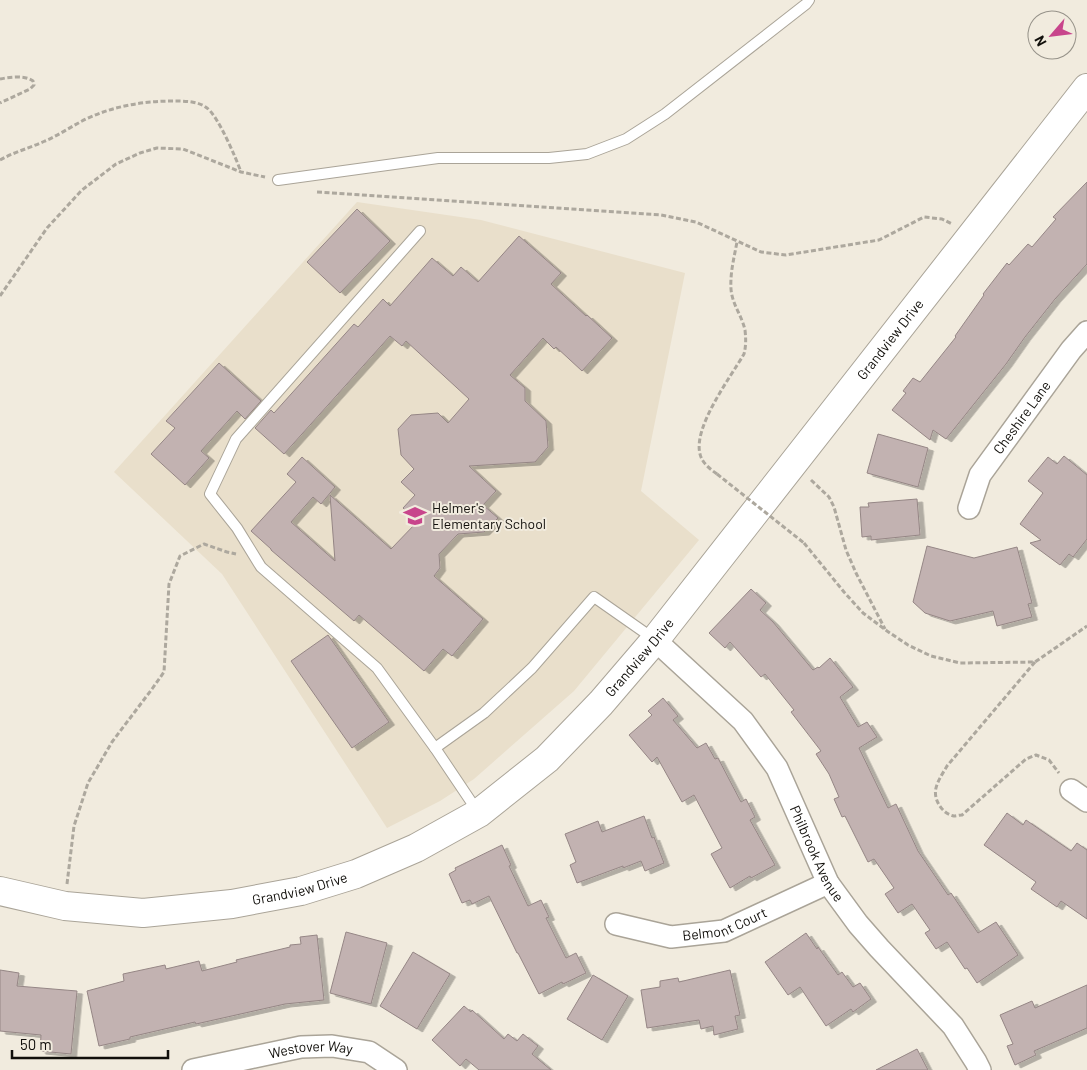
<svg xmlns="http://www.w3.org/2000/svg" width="1087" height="1070" font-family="Barlow,sans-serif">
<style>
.built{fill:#e9dfcb}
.building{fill:#c2b2b1;stroke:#958685;filter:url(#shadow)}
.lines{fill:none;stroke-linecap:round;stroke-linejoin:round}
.lane-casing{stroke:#aaa498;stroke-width:12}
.street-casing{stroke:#aaa498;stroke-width:24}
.secondary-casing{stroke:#aaa498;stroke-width:30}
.path{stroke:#ada89e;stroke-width:3;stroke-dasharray:5 2.5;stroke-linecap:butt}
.lane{stroke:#fff;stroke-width:10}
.street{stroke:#fff;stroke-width:21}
.secondary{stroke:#fff;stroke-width:28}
.path-bridge{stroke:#ada89e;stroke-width:3;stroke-dasharray:5 2.5;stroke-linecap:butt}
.labels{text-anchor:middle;stroke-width:4;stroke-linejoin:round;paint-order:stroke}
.street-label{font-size:14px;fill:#110f0b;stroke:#f1ebde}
.poi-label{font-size:14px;fill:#110f0b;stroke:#f1ebde;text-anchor:start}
</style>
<defs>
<filter id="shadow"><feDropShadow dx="5.5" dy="3" stdDeviation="0" flood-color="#0004"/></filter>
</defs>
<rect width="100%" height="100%" fill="#f1ebde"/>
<polygon class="built" points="357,202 481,220 685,273 641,491 699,540 574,691 474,779 440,801 387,828 222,574 114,472"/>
<g class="building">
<polygon points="1087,182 1087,264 1055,299 1025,337 1006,364 946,439 933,430 930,440 892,410 906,393 903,391 913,378 920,382 956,337 955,336 984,295 983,294 1007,263 1009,265 1028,244 1032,247 1056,219 1053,217"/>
<polygon points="357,209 390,241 340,293 307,262"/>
<polygon points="519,236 561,273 551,284 586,316 587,315 612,338 582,371 556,347 554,349 543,338 510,375 525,388 525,401 546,421 548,447 535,462 469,466 496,491 483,505 498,518 484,532 458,534 439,554 440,568 434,576 483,619 452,656 443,649 424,671 359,615 354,621 271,550 271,549 251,531 296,482 287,474 302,457 335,487 321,504 313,497 291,522 335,561 330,495 391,549 417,522 403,508 415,495 401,482 414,469 401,455 398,429 411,415 438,413 448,423 469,399 406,341 402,346 390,336 284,454 255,428 271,410 274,413 354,324 358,327 383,299 390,306 432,258 453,276 461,267 478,282"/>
<polygon points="219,363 261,401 245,419 237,411 201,451 209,458 185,485 151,454 175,428 166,421"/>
<polygon points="878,434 928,448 918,487 867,473"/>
<polygon points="1064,456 1087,475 1087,539 1073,557 1069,554 1060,565 1030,543 1041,540 1020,524 1043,493 1028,481 1048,457 1057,464"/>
<polygon points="917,499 920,535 871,540 871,536 862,537 860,507 869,507 868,503"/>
<polygon points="927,546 974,558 1017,547 1032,603 1028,604 1032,617 997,626 993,611 950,621 925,613 913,602"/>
<polygon points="751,589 766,603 760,610 773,622 813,670 818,667 819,668 830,658 853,687 840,697 858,727 867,722 877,737 859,748 888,808 896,804 918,851 948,895 951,893 978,933 996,922 1018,955 977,983 967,968 965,969 947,942 936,949 925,933 930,930 912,904 898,913 885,894 894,888 874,859 868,862 845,816 842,817 834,799 839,797 829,774 816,754 821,751 791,712 794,710 765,674 761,677 730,642 725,648 709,633"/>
<polygon points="328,635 389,722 352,748 291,661"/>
<polygon points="663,698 678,716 673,720 697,748 706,743 715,759 718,758 741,802 746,799 755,817 750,820 775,865 751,878 750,876 730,888 711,854 722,848 694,795 682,802 657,757 652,762 629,735 652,715 648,711"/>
<polygon points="1007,813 1023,825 1026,820 1071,851 1077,843 1087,850 1087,919 1061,901 1057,907 1031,889 1036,882 984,845"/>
<polygon points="644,816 652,838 654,837 664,863 645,871 641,861 623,868 623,866 577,883 570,865 576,862 565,834 598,821 602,832"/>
<polygon points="502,845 511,865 509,866 528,906 541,900 549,917 546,918 566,958 576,953 586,973 563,984 562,982 539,994 518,953 517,953 489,896 472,904 470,900 462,903 449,874 456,870 455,868"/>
<polygon points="346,932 387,943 371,1004 330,993"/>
<polygon points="806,933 817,949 818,947 838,975 842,972 853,987 860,983 871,999 853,1012 851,1009 826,1026 800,987 788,995 765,962"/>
<polygon points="317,935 324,1000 285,1004 196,1024 195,1022 130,1037 130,1039 99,1046 87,991 124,981 123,974 165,965 166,969 199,961 202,971 237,962 236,960 290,947 290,945 301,944 300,937"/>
<polygon points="413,952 450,974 417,1029 380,1006"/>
<polygon points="0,970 19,973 17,986 77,991 71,1054 40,1051 41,1035 0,1031"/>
<polygon points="730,970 740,1015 735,1016 738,1029 714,1035 713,1026 701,1029 699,1020 647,1028 641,990 660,987 660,981 678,978 679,982"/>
<polygon points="593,975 628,996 602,1040 567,1019"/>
<polygon points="1087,985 1087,1028 1034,1051 1036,1055 1015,1065 1007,1046 1013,1044 1000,1015 1032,1001 1035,1008"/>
<polygon points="464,1006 471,1012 472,1010 504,1039 508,1034 517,1041 523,1034 538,1046 532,1054 551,1070 479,1070 466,1059 460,1066 432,1040"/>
<polygon points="917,1049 928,1070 876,1070"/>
</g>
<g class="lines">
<defs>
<g id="lane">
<polyline points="278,180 438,158 549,158 587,154 626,139 665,114 806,4 809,0"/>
<polyline points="420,231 236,439 210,494 237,528 261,567 377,668 435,748 478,812"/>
<polyline points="435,748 484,713 532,668 594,597 654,639"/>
</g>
<g id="street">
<path id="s1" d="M969,508L980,475L1071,350L1087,332"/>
<path id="s2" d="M655,640L743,721L777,768L828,883L858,924L879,948L953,1026L976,1062L980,1070"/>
<polyline points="1071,790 1087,801"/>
<path id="s3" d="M616,924L671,937L724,931L828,883"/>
<path id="s4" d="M193,1070L301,1047L332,1046L369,1052L396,1070"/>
</g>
<g id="secondary">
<path id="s5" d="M0,891L65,906L143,913L232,904L301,891L356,874L416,848L479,813L547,759L601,703L655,640L1087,88"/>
</g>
</defs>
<use href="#lane" class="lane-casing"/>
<use href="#street" class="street-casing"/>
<use href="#secondary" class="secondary-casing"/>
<g class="path">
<path d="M0,79C10,77 25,75 33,81L34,85L30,89L0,103"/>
<path d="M0,160C14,152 30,148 45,141C59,135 72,126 86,119C114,106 143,101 174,101C185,101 198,101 207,108C218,116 236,158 241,172"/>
<polyline points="317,192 661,215 696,222 761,252 786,255 879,240 924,217 942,219 952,224"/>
<polyline points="0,296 47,228 82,190 116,164 140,153 157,148 183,149 241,172 265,177"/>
<path d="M717,474C710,469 702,463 700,454C693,427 730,378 744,354C746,346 746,339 745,330C742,316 732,304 731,289C730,273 734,258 737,242"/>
<polyline points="811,480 829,497 834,507 846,550 856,573 885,629"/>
<polyline points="804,543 844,592 863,613 887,631 908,645 931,656 960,663 1035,662 1087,626"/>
<path d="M1035,662L947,766C943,773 938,780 936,788C933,799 942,814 954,816C956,816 959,815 962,815L1026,759L1036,755L1049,760L1059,773"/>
<polyline points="67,884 74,826 88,783 112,742 152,689 164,672 169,584 180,556 204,544 227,552 236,554"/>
</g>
<use href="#lane" class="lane"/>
<use href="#street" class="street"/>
<use href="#secondary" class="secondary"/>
<polyline class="path-bridge" points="717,474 804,543"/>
</g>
<defs>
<symbol id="school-bare" viewBox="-9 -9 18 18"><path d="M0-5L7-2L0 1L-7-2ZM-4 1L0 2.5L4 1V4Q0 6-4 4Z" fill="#c8458c" stroke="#f1ebde" stroke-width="2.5" paint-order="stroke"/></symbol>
</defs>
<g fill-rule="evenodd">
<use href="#school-bare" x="399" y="500" width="32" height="32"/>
</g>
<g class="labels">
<g class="street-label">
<text dy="5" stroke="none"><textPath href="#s5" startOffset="1129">Grandview Drive</textPath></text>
<text dy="5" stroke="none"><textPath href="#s1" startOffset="106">Cheshire Lane</textPath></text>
<text dy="5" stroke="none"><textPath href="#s5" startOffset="724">Grandview Drive</textPath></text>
<text dy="5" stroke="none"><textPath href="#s2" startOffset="272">Philbrook Avenue</textPath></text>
<text dy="5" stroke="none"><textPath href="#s5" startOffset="304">Grandview Drive</textPath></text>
<text dy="5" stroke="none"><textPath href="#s3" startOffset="112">Belmont Court</textPath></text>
<text dy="5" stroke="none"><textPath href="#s4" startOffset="120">Westover Way</textPath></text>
</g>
<g class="poi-label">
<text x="432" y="513">Helmer's<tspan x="432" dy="16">Elementary School</tspan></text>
</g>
</g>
<g transform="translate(1052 35) rotate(242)"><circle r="24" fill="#f1ebde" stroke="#97938a"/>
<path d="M0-4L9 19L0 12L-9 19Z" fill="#c8458c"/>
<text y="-8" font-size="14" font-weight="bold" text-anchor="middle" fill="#110f0b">N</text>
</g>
<path d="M12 1050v8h156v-8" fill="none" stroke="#110f0b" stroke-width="2.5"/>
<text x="20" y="1050" font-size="15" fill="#110f0b" stroke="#f1ebde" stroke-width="4" paint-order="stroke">50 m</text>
</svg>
